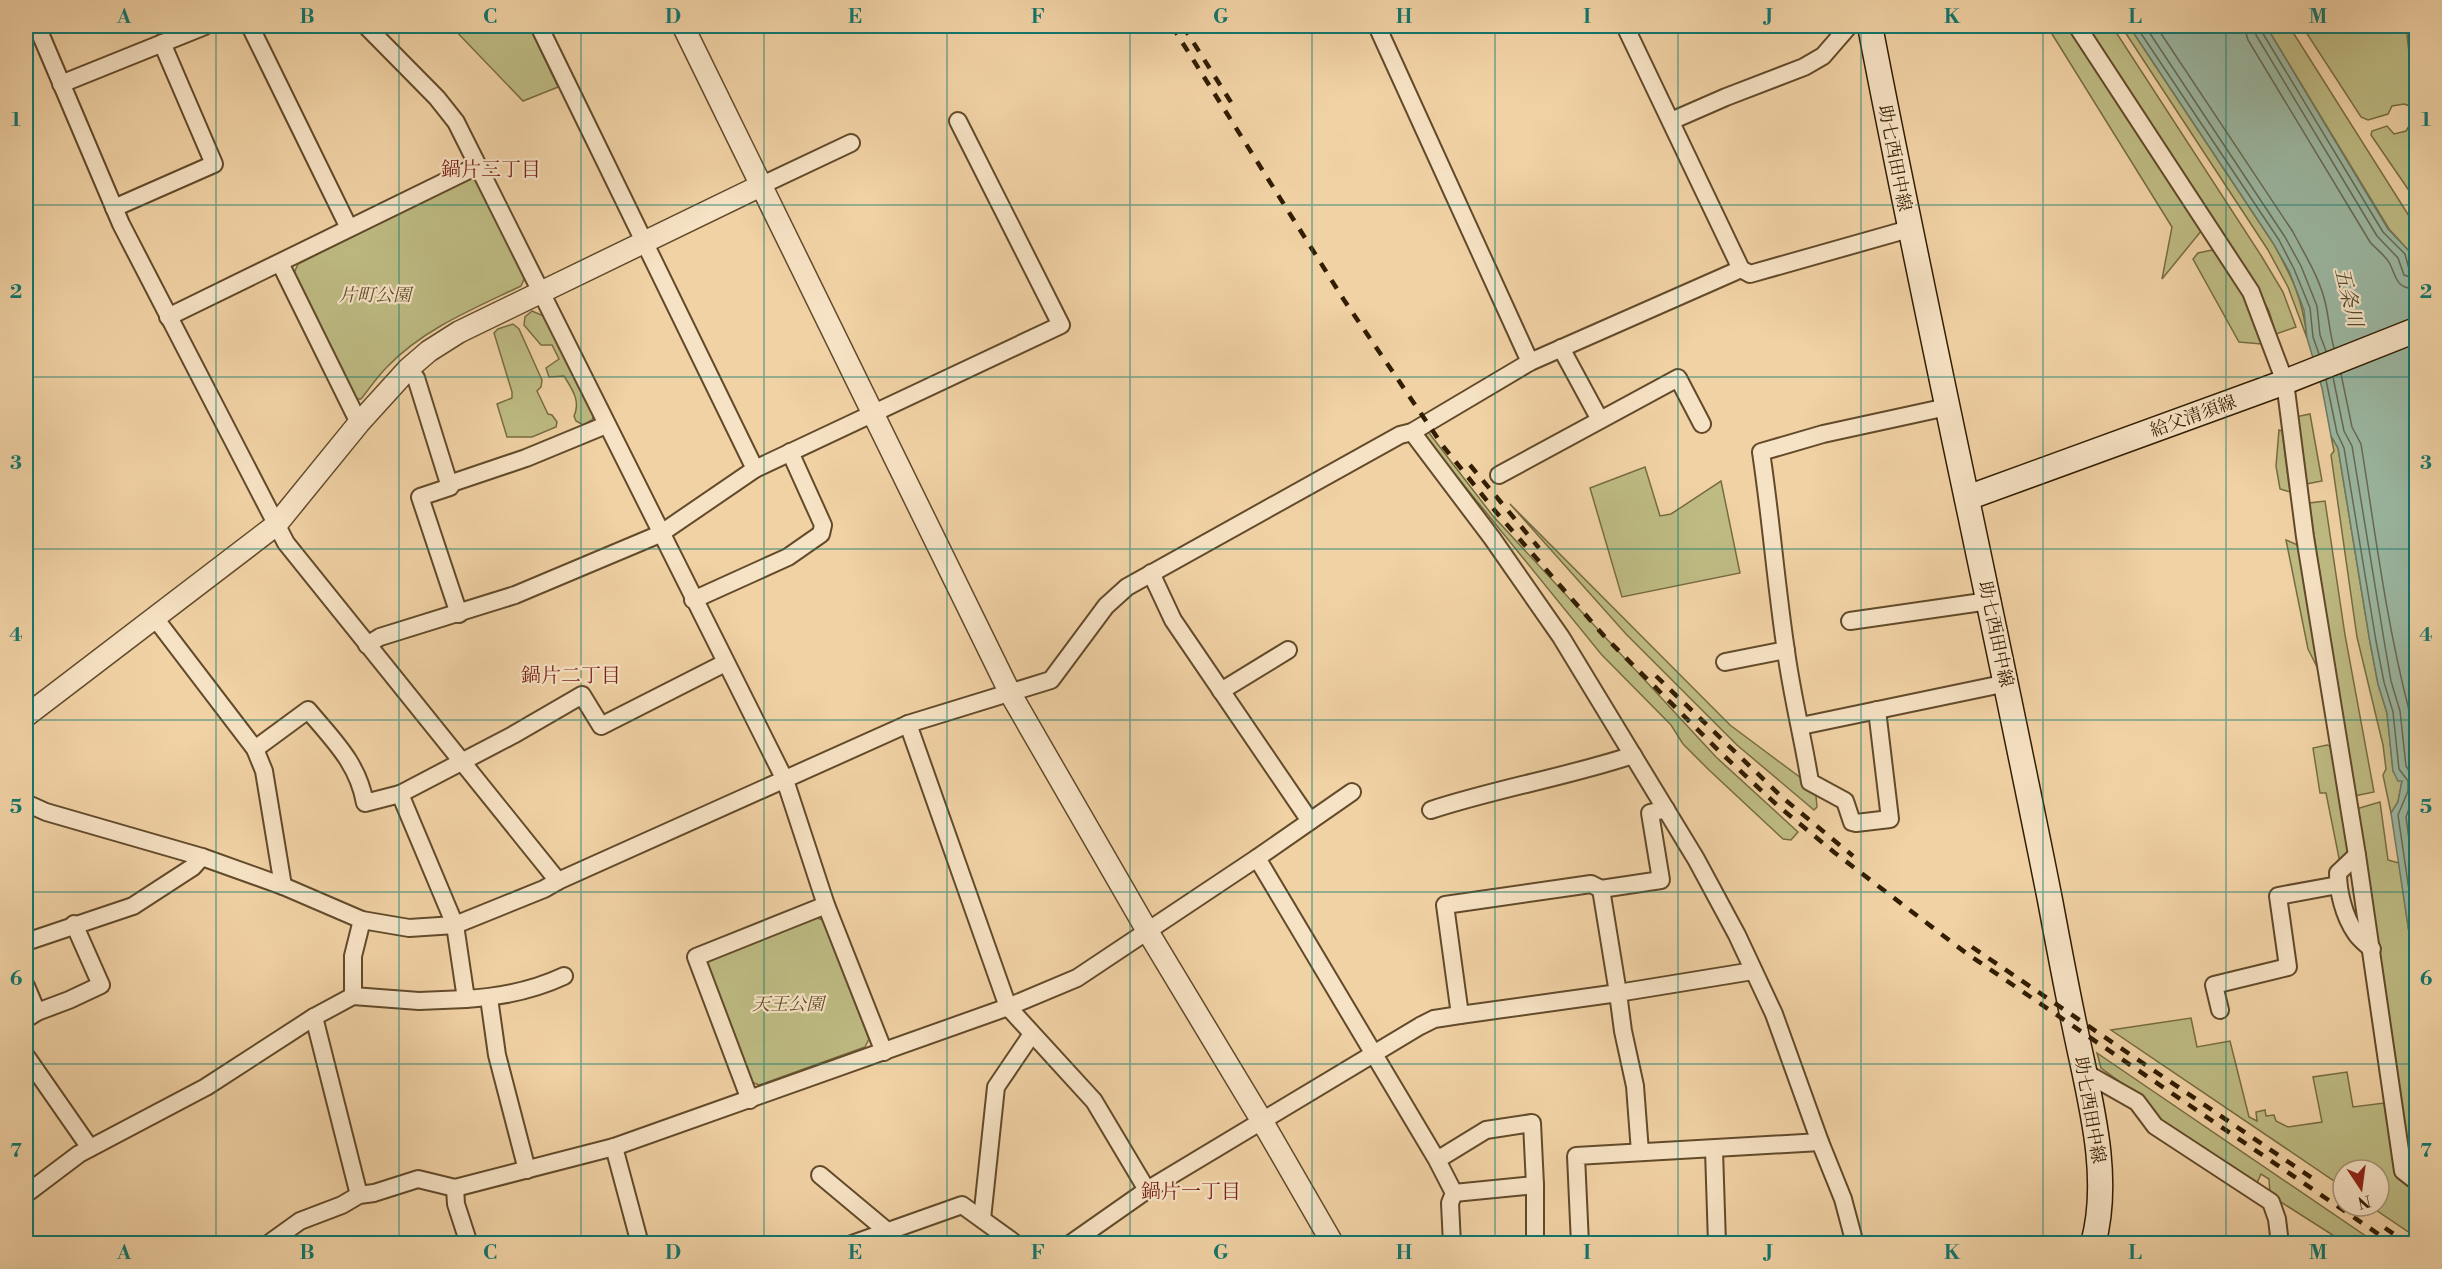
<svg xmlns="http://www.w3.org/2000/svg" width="2442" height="1269" font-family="'Libre Bodoni','Noto Serif JP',serif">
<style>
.green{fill:#bebb83;stroke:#786c42;stroke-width:1.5}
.water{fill:#9bb8a3;stroke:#717a62;stroke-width:1.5}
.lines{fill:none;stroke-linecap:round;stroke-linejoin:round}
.shore{stroke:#666a52;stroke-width:1.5}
.minor-casing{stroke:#624a2a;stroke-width:20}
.tertiary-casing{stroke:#624a2a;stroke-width:24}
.secondary-casing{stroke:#321d01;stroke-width:27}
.minor{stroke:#f6e2c4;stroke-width:16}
.tertiary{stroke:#f6e2c4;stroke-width:21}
.secondary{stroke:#f6e2c4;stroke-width:24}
.rail{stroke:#321d01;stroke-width:4.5;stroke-dasharray:10 10;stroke-linecap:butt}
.grid{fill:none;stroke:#0f766e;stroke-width:1.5;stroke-opacity:0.55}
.labels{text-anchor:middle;stroke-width:4.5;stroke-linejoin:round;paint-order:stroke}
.street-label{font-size:18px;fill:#321d01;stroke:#f6e2c4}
.park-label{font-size:18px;font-style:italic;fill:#5c4c28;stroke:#f6e2c4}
.neighbourhood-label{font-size:20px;fill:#7a1f14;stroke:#f6e2c4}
.water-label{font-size:20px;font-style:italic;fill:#524c32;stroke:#f6e2c4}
.neatline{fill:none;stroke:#0f766e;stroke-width:2}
.grid-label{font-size:20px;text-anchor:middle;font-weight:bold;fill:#0f766e}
</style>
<rect width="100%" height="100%" fill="#f1d2a5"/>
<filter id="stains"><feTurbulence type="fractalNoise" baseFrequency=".00333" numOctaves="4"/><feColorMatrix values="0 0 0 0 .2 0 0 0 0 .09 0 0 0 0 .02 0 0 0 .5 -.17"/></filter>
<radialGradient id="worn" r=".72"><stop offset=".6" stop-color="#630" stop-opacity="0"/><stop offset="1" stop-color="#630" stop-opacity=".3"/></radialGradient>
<g class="green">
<polygon points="451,26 529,26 558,87 523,101"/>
<polygon points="2047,26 2068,26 2202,230 2162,279 2172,227"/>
<polygon points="2083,26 2112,26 2262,257 2283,292 2296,327 2276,334 2269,311 2255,285"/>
<path d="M2121,26H2129L2273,243C2292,277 2303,299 2307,338L2288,287L2268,250Z"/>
<polygon points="2266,26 2289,26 2416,227 2416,278 2410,252 2389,229"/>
<polygon points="2302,26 2406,26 2411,70 2416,98 2410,106 2404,104 2392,106 2388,114 2368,120 2361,117"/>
<polygon points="2415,124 2416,125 2416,193 2410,192 2371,135 2372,131 2387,126 2394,134 2406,131 2409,126"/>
<path d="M469,178L477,181L525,277L521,286C475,308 423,329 387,367C377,377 369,389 361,399H355L294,273L298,264Z"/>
<path d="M2212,250C2226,258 2251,304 2256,321C2259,329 2260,337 2261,344L2239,342L2193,259L2198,253Z"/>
<path d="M532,311L544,316L594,415L592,420L583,425L576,421L574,416C581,401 572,389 564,376L549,377L546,368L559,359L552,345H541L524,325L525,317Z"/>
<polygon points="513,324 519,329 542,380 541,387 537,391 548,414 552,415 557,422 556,427 532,437 507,437 497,404 512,398 512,392 494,333 498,329"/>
<polygon points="2310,414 2322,481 2306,484 2295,417"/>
<polygon points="1426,429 1493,516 1716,757 1798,832 1791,840 1783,839 1709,770 1683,744 1671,725 1601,654 1424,436 1424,430"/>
<polygon points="2279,430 2282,431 2290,492 2280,489 2276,466"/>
<polygon points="2331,436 2338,448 2370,642 2378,684 2387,713 2393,771 2402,781 2398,802 2391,813 2383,775 2386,769 2383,745 2357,637 2331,455 2334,451"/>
<polygon points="1645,467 1660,516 1671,514 1721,481 1740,573 1622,597 1590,488"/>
<polygon points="2325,501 2345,635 2374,792 2354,796 2309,503"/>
<polygon points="1510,504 1730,725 1801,778 1804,784 1816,796 1817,807 1814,810 1737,745 1626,634"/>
<polygon points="2286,540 2300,546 2319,671 2308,649"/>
<polygon points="2327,745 2334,747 2350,848 2347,856 2340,863 2326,793 2320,793 2313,748"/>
<polygon points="2380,802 2388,860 2399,863 2410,939 2416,946 2416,1170 2411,1166 2356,809"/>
<polygon points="814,917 823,920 869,1039 865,1047 759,1085 749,1081 704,965 709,957"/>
<polygon points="2191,1018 2197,1047 2230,1041 2249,1117 2257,1121 2256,1112 2265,1110 2266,1116 2274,1115 2276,1121 2288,1127 2322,1122 2313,1077 2347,1072 2353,1107 2384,1103 2395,1175 2416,1191 2416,1237 2370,1206 2379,1206 2379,1170 2343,1170 2343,1187 2111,1030"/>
<polygon points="2097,1053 2376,1243 2345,1243 2270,1195 2269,1179 2261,1174 2257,1183 2169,1131 2146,1101 2101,1068"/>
</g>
<polygon class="water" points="2129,26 2266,26 2388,229 2410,252 2416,278 2416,946 2410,939 2391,813 2398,802 2402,781 2398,781 2393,771 2387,713 2378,684 2370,642 2338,448 2331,436 2322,388 2307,338 2304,310 2289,271 2273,243"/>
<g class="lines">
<g class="shore">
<polyline points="2136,26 2279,240 2294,269 2310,308 2313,337 2319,354"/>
<polyline points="2145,26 2285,237 2301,266 2317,306 2320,335 2326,351"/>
<path d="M2156,26L2293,232C2305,255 2321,280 2326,306C2329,320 2330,334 2334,348"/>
<path d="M2244,26L2248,40L2370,242C2376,249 2386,256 2390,264C2397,279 2396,288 2416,289"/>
<polyline points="2253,26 2256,35 2377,236 2398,258 2404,275 2416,279"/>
<polyline points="2261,26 2262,32 2383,232 2405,254 2409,269 2416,272"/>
<path d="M2341,374L2352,427L2361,444C2375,531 2386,620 2408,706C2413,724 2409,748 2416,764"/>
<polyline points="2333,377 2344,431 2352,446 2384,640 2391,681 2400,711 2406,766 2415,780 2415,792 2406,817 2416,892"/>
<polyline points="2326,380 2337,433 2344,448 2376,641 2384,682 2393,712 2399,769 2408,781 2408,791 2398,815 2416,938"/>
</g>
<defs>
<g id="minor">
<polyline points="37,26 121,224 286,543 558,881"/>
<polyline points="250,26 349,228"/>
<polyline points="366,26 437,98 456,122 785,780 826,905 884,1052"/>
<polyline points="539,26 755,469"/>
<polyline points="1377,26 1530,362"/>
<polyline points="1625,26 1741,269 1750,274 1909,229"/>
<polyline points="2077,26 2251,292 2285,382 2305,537 2357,855 2403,1171 2416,1181"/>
<polyline points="61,84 205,26"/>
<polyline points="1671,121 1726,97 1804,67 1823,56 1849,26"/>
<polyline points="760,186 851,143"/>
<polyline points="114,208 214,164 162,43"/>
<polyline points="280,263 359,423"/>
<polyline points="168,317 477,166"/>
<polyline points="1561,348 1600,420"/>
<polyline points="408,369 416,378 450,487 420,497 459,614"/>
<polyline points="1412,432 1492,538 1561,637 1696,859 1737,935 1774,1014 1820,1142 1843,1199 1855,1244"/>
<polyline points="1499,475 1678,378 1702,424"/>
<polyline points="449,484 526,458 606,425"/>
<polyline points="1151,573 1173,620 1310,821"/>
<polyline points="693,600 788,557 821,534 823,525 790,452"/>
<polyline points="155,618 255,749 264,771 283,886"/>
<polyline points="1850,621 1989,601"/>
<polyline points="367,645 380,637 515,595 660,534 755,469 1061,325 958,121"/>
<polyline points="1725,662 1786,650"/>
<polyline points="1221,691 1288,650"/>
<path d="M1877,710L1890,819L1856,823L1852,822L1845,801L1810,782C1803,738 1792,696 1786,651C1776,585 1771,518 1761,452L1823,434L1947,407"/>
<polyline points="908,724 1008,1007 1094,1101 1147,1190"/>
<polyline points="1801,726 2007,683"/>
<path d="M255,749L308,710C333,740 358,763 365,803L400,794L513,735L582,695L601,726L725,663"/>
<path d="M400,794L455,925L466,999C500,997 534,990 564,976"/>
<polyline points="26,803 46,812 202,857 283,886 362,920 409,928 455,925 544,889 558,881 908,724 1051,680 1106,606 1127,587 1400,435 1412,432 1530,362 1741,269"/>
<path d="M1431,810C1498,788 1567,777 1633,755"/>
<path d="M2357,855L2338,873C2338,892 2344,916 2355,932C2359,939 2366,944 2372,949"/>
<polyline points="1257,858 1352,792"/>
<polyline points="1601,889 1661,880 1650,813 1666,809"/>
<polyline points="26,942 133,906 193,867 202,857"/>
<polyline points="26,986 37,1012 26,1019"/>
<polyline points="353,996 353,956 362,920"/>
<polyline points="489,998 497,1055 527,1170"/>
<polyline points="2220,1010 2214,985 2288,967 2278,896 2338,885"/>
<polyline points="37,1012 69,1000 101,985 74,924"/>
<polyline points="314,1017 353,996 419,1001 466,999"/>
<polyline points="26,1056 90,1148"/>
<polyline points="2084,1072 2137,1102 2155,1126 2271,1202 2277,1219 2280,1244"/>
<polyline points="750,1100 696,957 826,905"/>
<polyline points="614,1147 640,1244"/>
<polyline points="1714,1150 1717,1244"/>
<polyline points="1640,1152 1635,1086 1623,1031 1618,993 1460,1015 1445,905 1591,884 1601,889 1618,993 1753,971"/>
<polyline points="820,1175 887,1231"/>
<polyline points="1535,1185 1535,1244"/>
<polyline points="455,1188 456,1204 469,1244"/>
<polyline points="26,1194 79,1154 206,1087 314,1017 359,1195"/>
<polyline points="982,1219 996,1087 1032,1034"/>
<polyline points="268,1244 300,1221 342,1205 359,1195 374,1193 418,1179 455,1188 614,1147 1008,1007 1077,978 1257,858 1437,1160 1454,1193 1535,1185 1532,1123 1486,1130 1437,1160"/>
<polyline points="852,1244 962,1205 1016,1244"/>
<polyline points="1070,1244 1147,1190 1420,1026 1434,1019 1460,1015"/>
<polyline points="1452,1244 1450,1203 1454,1193"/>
<polyline points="1580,1244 1576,1156 1820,1142"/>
</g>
<g id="tertiary">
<polyline points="683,26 1010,693 1148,932 1262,1121 1333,1244"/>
<polyline points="26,716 276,525 359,423 408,369 429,351 459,332 760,186"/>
</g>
<g id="secondary">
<path d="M1870,26C1926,318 1992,608 2050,900C2058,943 2066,986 2075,1028C2089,1097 2112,1175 2093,1244"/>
<polyline points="1967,498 2277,385 2416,330"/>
</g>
</defs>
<use href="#minor" class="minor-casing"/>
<use href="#tertiary" class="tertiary-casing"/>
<use href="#secondary" class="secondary-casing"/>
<use href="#minor" class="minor"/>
<use href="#tertiary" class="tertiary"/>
<use href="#secondary" class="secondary"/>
<g class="rail">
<polyline points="1172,26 1344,300 1443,446 1496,512 1605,637 1721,753 1777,805 1835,853 1966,953 2393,1244"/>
<polyline points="1183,26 1234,107"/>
<polyline points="1470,465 1539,548"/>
<polyline points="1656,676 1783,798 1853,856"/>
<polyline points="1972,947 2315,1180"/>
<polyline points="2385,1228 2408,1244"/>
</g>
</g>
<path class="grid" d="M216,26V1244M399,26V1244M581,26V1244M764,26V1244M947,26V1244M1130,26V1244M1312,26V1244M1495,26V1244M1678,26V1244M1861,26V1244M2043,26V1244M2226,26V1244M26,205H2416M26,377H2416M26,549H2416M26,720H2416M26,892H2416M26,1064H2416"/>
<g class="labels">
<g class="street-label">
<text transform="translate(1895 158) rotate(79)" y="6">助七西田中線</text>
<text transform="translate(2193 416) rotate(-20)" y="6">給父清須線</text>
<text transform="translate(1996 634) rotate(78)" y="6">助七西田中線</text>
<text transform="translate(2090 1110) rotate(80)" y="6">助七西田中線</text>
</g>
<g class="park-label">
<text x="375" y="301">片町公園</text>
<text x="788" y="1010">天王公園</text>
</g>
<g class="neighbourhood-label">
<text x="491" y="176">鍋片三丁目</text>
<text x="571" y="682">鍋片二丁目</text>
<text x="1191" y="1198">鍋片一丁目</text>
</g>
<g class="water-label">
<text transform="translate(2349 297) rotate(76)" y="7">五条川</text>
</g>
</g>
<rect width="2442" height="1269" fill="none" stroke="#f1d2a5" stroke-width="66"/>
<g transform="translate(2361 1188) rotate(167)"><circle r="28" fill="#f6e2c4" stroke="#a89376" stroke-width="1.5"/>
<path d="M0-4.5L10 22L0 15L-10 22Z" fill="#8f2418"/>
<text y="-9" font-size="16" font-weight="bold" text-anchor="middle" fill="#321d01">N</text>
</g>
<rect x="33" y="33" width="2376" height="1203" class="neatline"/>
<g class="grid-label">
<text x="124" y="23">A</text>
<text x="307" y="23">B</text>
<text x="490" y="23">C</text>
<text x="673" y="23">D</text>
<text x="855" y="23">E</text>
<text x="1038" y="23">F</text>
<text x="1221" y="23">G</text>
<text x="1404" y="23">H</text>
<text x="1587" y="23">I</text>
<text x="1769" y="23">J</text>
<text x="1952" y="23">K</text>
<text x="2135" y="23">L</text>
<text x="2318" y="23">M</text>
<text x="16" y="126">1</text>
<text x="2426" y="126">1</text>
<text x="16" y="298">2</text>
<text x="2426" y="298">2</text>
<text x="16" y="469">3</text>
<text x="2426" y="469">3</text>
<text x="16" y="641">4</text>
<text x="2426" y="641">4</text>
<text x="16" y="813">5</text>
<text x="2426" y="813">5</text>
<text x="16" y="985">6</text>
<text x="2426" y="985">6</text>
<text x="16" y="1157">7</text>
<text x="2426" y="1157">7</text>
<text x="124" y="1259">A</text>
<text x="307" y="1259">B</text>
<text x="490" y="1259">C</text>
<text x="673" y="1259">D</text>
<text x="855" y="1259">E</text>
<text x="1038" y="1259">F</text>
<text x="1221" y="1259">G</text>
<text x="1404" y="1259">H</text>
<text x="1587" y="1259">I</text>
<text x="1769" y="1259">J</text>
<text x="1952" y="1259">K</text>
<text x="2135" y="1259">L</text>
<text x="2318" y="1259">M</text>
</g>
<rect width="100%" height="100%" filter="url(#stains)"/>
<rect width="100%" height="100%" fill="url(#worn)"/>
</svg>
